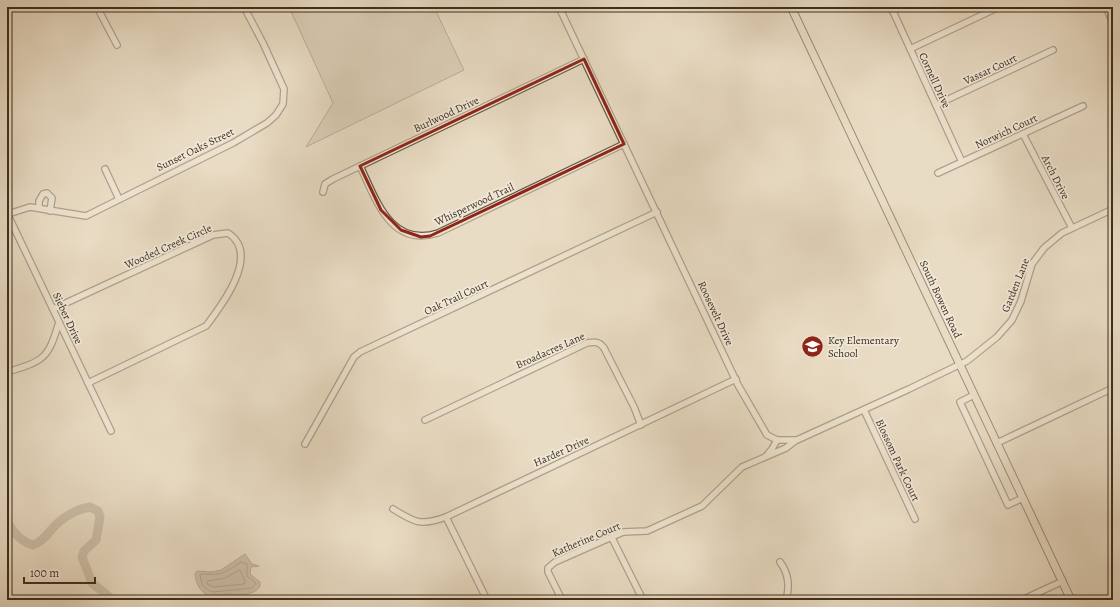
<svg xmlns="http://www.w3.org/2000/svg" width="1120" height="607" font-family="Alegreya,serif">
<style>
.green{fill:#ccbfa8;stroke:#847764}
.water{fill:#aea18c;stroke:#807360}
.lines{fill:none;stroke-linecap:round;stroke-linejoin:round}
.shore{stroke:#756856;stroke-width:1}
.river{stroke:#aea18c;stroke-width:9}
.minor-casing{stroke:#675a48;stroke-width:8}
.major-casing{stroke:#3c2f1f;stroke-width:9}
.minor{stroke:#f1e8d9;stroke-width:5.5}
.major{stroke:#e9dcc4;stroke-width:7}
.marked{fill:none;stroke:#8f2418;stroke-width:3;stroke-linejoin:round}
.labels{text-anchor:middle;stroke-width:3.5;stroke-linejoin:round;paint-order:stroke}
.street-label{font-size:11px;fill:#3c2f1f;stroke:#f1e8d9}
.poi-label{font-size:11px;fill:#3c2f1f;stroke:#f1e8d9;text-anchor:start}
</style>
<rect width="100%" height="100%" fill="#e9dcc4"/>
<filter id="stains"><feTurbulence type="fractalNoise" baseFrequency=".005" numOctaves="4"/><feColorMatrix values="0 0 0 0 .2 0 0 0 0 .09 0 0 0 0 .02 0 0 0 .5 -.17"/></filter>
<radialGradient id="worn" r=".72"><stop offset=".6" stop-color="#630" stop-opacity="0"/><stop offset="1" stop-color="#630" stop-opacity=".3"/></radialGradient>
<polygon class="green" points="289,7 434,7 464,70 306,147 333,103"/>
<path class="water" d="M245,554L252,564L259,566L251,567L250,574L260,582V586C254,597 236,594 226,594C219,594 214,598 207,595C199,590 196,583 195,574L197,571L212,572L221,570Z"/>
<g class="lines">
<g class="shore">
<path d="M241,562L247,564V576L256,583L252,588L214,592L210,591L202,585L200,574C222,575 223,574 241,562Z"/>
<polygon points="240,570 245,581 244,584 214,587 207,584 208,581 225,578"/>
</g>
<path class="river" d="M7,522C13,532 21,542 33,545C44,542 50,529 59,522C68,514 78,509 90,507L98,511L100,517L96,540L84,551L82,557L92,583L113,600"/>
<defs>
<g id="minor">
<polyline points="97,7 117,45"/>
<polyline points="559,7 738,385 767,435 777,440 797,440 909,389 967,361 997,337 1012,320 1021,301 1032,264 1044,248 1062,233 1113,209"/>
<polyline points="891,7 962,162"/>
<polyline points="1106,7 1113,23"/>
<polyline points="7,8 9,7"/>
<polyline points="910,49 999,7"/>
<polyline points="936,105 1053,50"/>
<polyline points="1023,134 1072,228"/>
<path d="M360,166C376,199 390,248 438,233L624,144"/>
<polyline points="105,169 119,199"/>
<polyline points="938,173 1083,106"/>
<polyline points="323,192 325,184 333,179 584,59"/>
<polyline points="39,208 39,201 43,194 47,193 52,198 50,211"/>
<polyline points="7,213 111,431"/>
<polyline points="8,214 30,207 86,216 233,143 267,123 276,115 283,104 284,89 263,43 244,7"/>
<path d="M53,309L213,235L228,233C261,254 222,305 206,326L88,383"/>
<path d="M7,372C43,361 48,360 59,322"/>
<polyline points="974,395 960,402 1008,505 1023,498"/>
<polyline points="864,410 915,519"/>
<path d="M425,420L587,343C595,342 599,341 604,348L634,407L641,425"/>
<polyline points="997,443 1113,388"/>
<polyline points="305,444 354,357 360,352 657,212"/>
<polyline points="767,455 772,449 777,440"/>
<path d="M393,509C415,523 421,526 446,517L736,379"/>
<polyline points="446,517 486,598"/>
<polyline points="612,538 643,600"/>
<path d="M780,562C789,574 790,586 786,600"/>
<polyline points="7,598 9,600"/>
<polyline points="562,600 548,572 548,568 555,562 623,532 647,531 702,506 742,467 786,448 795,441"/>
<polyline points="1022,600 1063,581"/>
</g>
<polyline id="major" points="791,7 1071,600"/>
</defs>
<use href="#minor" class="minor-casing"/>
<use href="#major" class="major-casing"/>
<use href="#minor" class="minor"/>
<use href="#major" class="major"/>
</g>
<path d="M0 0H1120V607H0ZM584,59L624,144L430,236L421,237L401,230L381,210L360,166Z" fill="#e9dcc4" fill-opacity=".55" fill-rule="evenodd"/>
<path class="marked" d="M584,59L624,144L430,236L421,237L401,230L381,210L360,166Z"/>
<defs>
<symbol id="school-disc" viewBox="-11 -11 22 22"><circle r="9.5" fill="#8f2418" stroke="#f1e8d9"/><path d="M0-5L7-2L0 1L-7-2ZM-4 1L0 2.5L4 1V4Q0 6-4 4Z" fill="#fff"/></symbol>
</defs>
<g fill-rule="evenodd">
<use href="#school-disc" x="800" y="334" width="25" height="25"/>
</g>
<g class="labels">
<g class="street-label">
<text transform="translate(990 69) rotate(-25)" y="4">Vassar Court</text>
<text transform="translate(935 80) rotate(65)" y="4">Cornell Drive</text>
<text transform="translate(446 114) rotate(-25)" y="4">Burlwood Drive</text>
<text transform="translate(1006 131) rotate(-25)" y="4">Norwich Court</text>
<text transform="translate(195 149) rotate(-26)" y="4">Sunset Oaks Street</text>
<text transform="translate(1056 177) rotate(63)" y="4">Arch Drive</text>
<text transform="translate(474 204) rotate(-25)" y="4">Whisperwood Trail</text>
<text transform="translate(168 246) rotate(-24)" y="4">Wooded Creek Circle</text>
<text transform="translate(1015 285) rotate(-68)" y="4">Garden Lane</text>
<text transform="translate(456 297) rotate(-25)" y="4">Oak Trail Court</text>
<text transform="translate(941 299) rotate(65)" y="4">South Bowen Road</text>
<text transform="translate(716 313) rotate(65)" y="4">Roosevelt Drive</text>
<text transform="translate(68 318) rotate(65)" y="4">Sieber Drive</text>
<text transform="translate(550 350) rotate(-24)" y="4">Broadacres Lane</text>
<text transform="translate(561 451) rotate(-24)" y="4">Harder Drive</text>
<text transform="translate(898 460) rotate(65)" y="4">Blossom Park Court</text>
<text transform="translate(586 539) rotate(-23)" y="4">Katherine Court</text>
</g>
<g class="poi-label">
<text x="828" y="344">Key Elementary<tspan x="828" dy="13">School</tspan></text>
</g>
</g>
<rect width="1120" height="607" fill="none" stroke="#e9dcc4" stroke-width="24"/>
<rect x="8" y="8" width="1104" height="591" fill="none" stroke="#3c2f1f" stroke-width="2"/>
<rect x="12" y="12" width="1096" height="583" fill="none" stroke="#3c2f1f"/>
<path d="M24 577v6h71v-6" fill="none" stroke="#3c2f1f" stroke-width="2"/>
<text x="30" y="577" font-size="12" fill="#3c2f1f" stroke="#f1e8d9" stroke-width="3" paint-order="stroke">100 m</text>
<rect width="100%" height="100%" filter="url(#stains)"/>
<rect width="100%" height="100%" fill="url(#worn)"/>
</svg>
